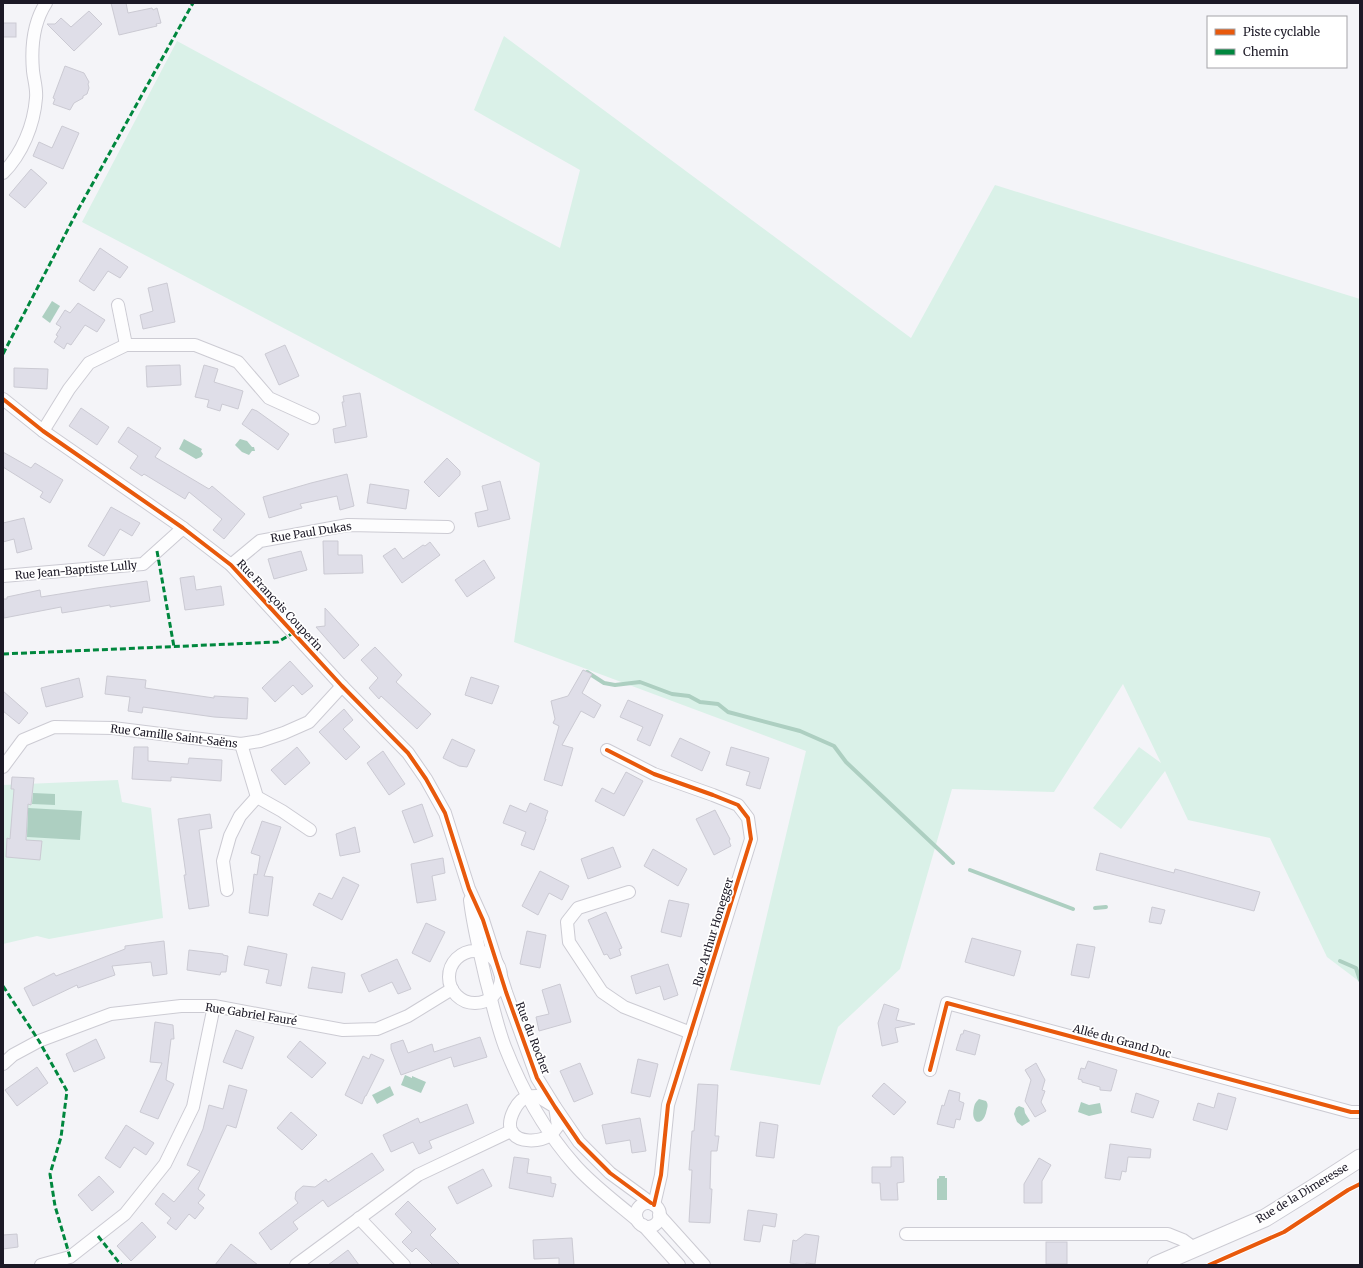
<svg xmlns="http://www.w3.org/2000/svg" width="1363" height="1268" font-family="Merriweather,serif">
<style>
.green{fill:#daf1e8}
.water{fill:#adcfc1}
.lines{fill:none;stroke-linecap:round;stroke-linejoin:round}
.stream{stroke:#adcfc1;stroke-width:4}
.building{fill:#dfdee8;stroke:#cbcad3}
.street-casing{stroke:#cccbd3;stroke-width:14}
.secondary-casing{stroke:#cccbd3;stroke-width:19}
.street{stroke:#fdfdfe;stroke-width:12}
.secondary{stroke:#fdfdfe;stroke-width:17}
.quiet{stroke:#00873e;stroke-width:3;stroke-dasharray:6 3;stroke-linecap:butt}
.cycleway-casing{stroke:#fff;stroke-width:6}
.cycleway{stroke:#e8590c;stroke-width:4}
.labels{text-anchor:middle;stroke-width:3.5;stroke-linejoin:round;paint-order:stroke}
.street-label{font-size:11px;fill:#1c1926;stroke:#fff}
</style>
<rect width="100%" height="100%" fill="#f4f4f8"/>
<g class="green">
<polygon points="504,36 911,338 995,185 1360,299 1360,982 1327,957 1270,838 1188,820 1165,771 1121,829 1093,808 1139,747 1161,763 1123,684 1054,792 952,789 900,969 838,1027 820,1085 730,1070 806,751 514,642 540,463 82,222 177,41 560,248 580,170 474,110"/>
<polygon points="118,780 122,802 151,808 163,918 49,939 37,936 3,944 3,785"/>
</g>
<g class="water">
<polygon points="52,301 60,306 50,323 42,317"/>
<polygon points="184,439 202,449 201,451 203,454 201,457 196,459 179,449"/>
<polygon points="240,439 247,441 252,447 254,447 255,451 252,451 249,455 242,452 235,445"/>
<polygon points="33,793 55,794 55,805 32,804"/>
<polygon points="28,808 82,811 80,840 27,837"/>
<polygon points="405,1075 412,1078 412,1076 426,1082 421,1093 401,1085"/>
<polygon points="390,1086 394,1095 377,1104 372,1095"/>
<path d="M979,1099L986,1101C989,1105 987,1108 986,1113C982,1127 970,1124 974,1107C975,1103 976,1102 979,1099Z"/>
<polygon points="1081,1102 1089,1105 1100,1103 1102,1113 1089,1116 1078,1112"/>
<polygon points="1019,1106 1024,1108 1025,1113 1030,1121 1022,1126 1017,1122 1014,1114 1016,1108"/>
<polygon points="939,1176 945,1176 945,1178 947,1178 947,1200 937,1200 937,1179 939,1178"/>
</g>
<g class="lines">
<g class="stream">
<polyline points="587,672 604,683 615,685 640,682 672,694 689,696 700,702 718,704 728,712 800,731 834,746 846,762 953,863"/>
<polyline points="970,870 1073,909"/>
<polyline points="1095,908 1106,907"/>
<polyline points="1340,961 1356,968 1360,980"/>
</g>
</g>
<g class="building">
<polygon points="111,3 126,3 128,13 152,8 153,10 157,8 161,23 156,24 157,26 119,35"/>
<polygon points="89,11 102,24 74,51 47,24 55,24 61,18 71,27"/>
<rect x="3" y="23" width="13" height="14"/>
<polygon points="65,66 84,73 89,82 88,84 89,88 87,94 83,96 83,98 74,103 70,110 53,104 55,99 53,98"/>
<polygon points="62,126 79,133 63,169 33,156 39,142 52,148"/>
<polygon points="31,169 47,183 25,208 9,195"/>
<polygon points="100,248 128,267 120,278 108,271 94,291 79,281"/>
<polygon points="167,283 175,322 143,329 140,315 153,311 148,288"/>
<polygon points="78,303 105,320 97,332 85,325 71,345 67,343 64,349 54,342 58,336 56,335 61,327 56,324 65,310 70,313"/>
<polygon points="285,345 299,376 279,385 265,354"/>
<polygon points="180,365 181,385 147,387 146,366"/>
<polygon points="204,365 218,369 214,382 243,391 238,409 222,404 220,411 207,407 209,400 195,397"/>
<polygon points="14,368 48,369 47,389 14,387"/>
<polygon points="360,393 367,437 335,443 333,429 346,426 342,402 344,402 343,396"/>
<polygon points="81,408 109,427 97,445 69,426"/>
<polygon points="252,409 257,411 289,434 278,450 242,424"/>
<polygon points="128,427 161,448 155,457 209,489 212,486 245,514 224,539 213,530 222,519 189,492 185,499 144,474 142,476 130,468 138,456 118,442"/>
<polygon points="3,452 31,468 35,463 63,480 50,503 40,497 43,492 3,467"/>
<polygon points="447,458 460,471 460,475 439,497 424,482"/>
<polygon points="347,474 354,506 340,510 337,496 300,504 302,508 269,518 263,497 311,483"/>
<polygon points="500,481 510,519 478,527 475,513 488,510 482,486"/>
<polygon points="370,484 409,490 406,509 367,503"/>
<polygon points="111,507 140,523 132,536 120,529 104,556 88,546"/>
<polygon points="24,518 32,549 17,553 14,539 3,542 3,523"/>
<polygon points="323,541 338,541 338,555 362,555 363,573 324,574"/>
<polygon points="430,542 440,555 402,583 383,556 395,548 403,559 423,545 425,546"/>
<polygon points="301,551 307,570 274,579 268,559"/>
<polygon points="484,560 495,578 467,597 455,580"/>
<polygon points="194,576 196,590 221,586 224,605 185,610 180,578"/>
<polygon points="147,581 150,601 110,607 110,605 62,613 61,607 4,618 3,599 7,599 7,597 40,590 41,597 97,588"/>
<polygon points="325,608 359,645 344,659 316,627 325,626"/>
<polygon points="375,647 402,675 396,682 431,714 417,729 381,696 379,699 369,688 378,678 361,660"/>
<polygon points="290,661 313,686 302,695 293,685 275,702 262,688"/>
<polygon points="583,670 592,674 582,693 601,705 594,718 581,711 562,745 573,748 562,786 544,780 559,726 553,723 555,719 551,701 568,696"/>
<polygon points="107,676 146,680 145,688 214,698 214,696 248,698 247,719 214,717 143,707 142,713 128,711 130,697 105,694"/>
<polygon points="471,677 499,686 492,704 465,695"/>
<polygon points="79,678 83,697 46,707 41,688"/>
<polygon points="3,691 28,713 19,724 3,711"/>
<polygon points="628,700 663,715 650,746 637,740 643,727 620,717"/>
<polygon points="344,709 353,720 343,729 360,747 346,760 319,732"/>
<polygon points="680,738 710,752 702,771 671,756"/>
<polygon points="452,739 475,750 467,767 459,766 443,758"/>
<polygon points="134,747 148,747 148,761 188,764 189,758 222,760 221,781 171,777 171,781 132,779"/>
<polygon points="297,747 310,763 285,785 271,770"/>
<polygon points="731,747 769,758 760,789 746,785 750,772 726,765"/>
<polygon points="383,751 405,784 389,795 367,763"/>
<polygon points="626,772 643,781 624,816 595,801 602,788 614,794"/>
<polygon points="12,777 34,778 31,805 28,804 26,840 42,841 40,860 6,857 7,838 10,839 14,789 11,789"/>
<polygon points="530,803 548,811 545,819 546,819 534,850 521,845 526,832 503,823 510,805 526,812"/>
<polygon points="422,804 433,836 414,843 402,811"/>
<polygon points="715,810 730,839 729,841 731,846 714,855 696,819"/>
<polygon points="210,814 212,828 199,830 209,906 189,909 184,875 186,875 178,819"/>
<polygon points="262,821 281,827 264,876 273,877 268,916 249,913 254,874 257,875 260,856 251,853"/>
<polygon points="355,827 360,852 340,856 336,834"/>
<polygon points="613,847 621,867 588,879 581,859"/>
<polygon points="653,849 687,869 678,886 644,866"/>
<polygon points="1100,853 1174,873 1175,869 1260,892 1254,911 1096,870"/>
<polygon points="443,858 445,873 432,876 436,900 417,903 411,864"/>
<polygon points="540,871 569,886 562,900 549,893 538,915 522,906"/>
<polygon points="343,877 359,885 342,920 313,905 319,893 332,899"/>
<polygon points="669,900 689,904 681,937 661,932"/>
<polygon points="1152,907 1165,910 1161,924 1149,922"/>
<polygon points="606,912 622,948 619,949 621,955 610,959 607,954 604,955 588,920"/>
<polygon points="426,923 445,932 430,962 412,953"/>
<polygon points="527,931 546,935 540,968 520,964"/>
<polygon points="972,938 1021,951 1014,976 965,962"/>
<polygon points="164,941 167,974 153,976 151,962 112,966 115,975 78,988 77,985 33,1006 24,988 54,973 56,976 125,949 125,946"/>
<polygon points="1077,944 1095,947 1089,978 1071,975"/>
<polygon points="248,946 287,954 281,986 266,983 269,970 244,965"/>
<polygon points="189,950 223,954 223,955 228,956 226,972 221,972 220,975 187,970"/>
<polygon points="397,959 411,989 398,994 392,982 369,992 361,975"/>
<polygon points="668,964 678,995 664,1000 660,986 636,994 631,976"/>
<polygon points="312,967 345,973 342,993 308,988"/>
<polygon points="560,984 571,1022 539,1031 536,1017 549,1014 542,990"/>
<polygon points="884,1004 899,1009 896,1020 915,1024 895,1028 898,1042 882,1046 878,1023"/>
<polygon points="155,1022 173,1025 174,1039 171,1039 166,1080 174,1084 158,1119 140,1112 162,1063 150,1062"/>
<polygon points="236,1030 254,1037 242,1069 223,1062"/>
<polygon points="964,1030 980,1035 975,1055 956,1050 961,1034 963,1034"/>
<polygon points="480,1037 487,1057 454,1067 451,1057 401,1075 391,1049 391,1044 403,1040 408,1053 432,1044 434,1052"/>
<polygon points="96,1039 105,1058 74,1072 66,1054"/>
<polygon points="300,1041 326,1063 312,1078 287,1057"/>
<polygon points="371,1054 384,1060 366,1096 365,1096 362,1104 345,1095 363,1056 369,1059"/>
<polygon points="638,1059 658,1064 650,1097 631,1093"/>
<polygon points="1088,1061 1117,1070 1111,1091 1100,1090 1100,1087 1082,1082 1082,1080 1078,1079 1081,1068 1085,1069"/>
<polygon points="580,1063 593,1094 574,1102 560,1071"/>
<polygon points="1036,1063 1045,1080 1042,1090 1045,1091 1041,1102 1046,1111 1035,1117 1025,1101 1031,1080 1025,1070"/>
<polygon points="37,1067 48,1083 17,1106 5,1090"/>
<polygon points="884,1083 906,1102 894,1115 872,1096"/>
<polygon points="698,1084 718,1085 715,1136 719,1136 717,1151 711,1151 710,1189 712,1189 710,1223 689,1222 692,1170 689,1170 692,1131 694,1131"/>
<polygon points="229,1085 247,1090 236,1128 227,1125 198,1189 205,1195 198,1203 204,1208 195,1219 189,1214 176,1230 167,1223 171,1218 155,1204 163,1193 174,1202 200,1171 187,1165 203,1129 209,1105 223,1109"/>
<polygon points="949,1090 960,1093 959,1101 964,1103 960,1120 956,1119 954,1128 937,1124 942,1105 944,1106"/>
<polygon points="1136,1093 1159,1101 1153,1118 1131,1112"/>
<polygon points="1218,1093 1236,1098 1227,1130 1193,1120 1198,1103 1214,1108"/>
<polygon points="467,1104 474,1123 429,1141 432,1148 419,1154 413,1142 391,1152 383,1135 418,1118 420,1123"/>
<polygon points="291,1112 317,1135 302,1150 277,1128"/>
<polygon points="640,1118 646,1151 632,1153 630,1140 606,1144 602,1125"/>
<polygon points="760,1122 778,1125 774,1158 756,1156"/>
<polygon points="126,1125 154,1143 146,1155 134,1147 120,1168 105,1158"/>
<polygon points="1110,1144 1151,1149 1150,1158 1128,1157 1126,1172 1122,1171 1120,1180 1105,1178"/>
<polygon points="372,1153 384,1170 328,1207 323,1200 293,1222 298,1229 271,1250 259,1233 298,1203 295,1199 296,1192 303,1186 315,1187 326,1179 328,1182"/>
<polygon points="514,1157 529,1159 527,1173 551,1177 551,1183 556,1184 553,1197 509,1188"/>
<polygon points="891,1157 903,1157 904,1182 897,1183 898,1200 881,1200 880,1183 872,1183 872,1167 891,1167"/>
<polygon points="1039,1158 1051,1165 1042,1181 1042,1203 1024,1203 1024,1184"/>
<polygon points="483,1169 492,1186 457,1204 448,1187"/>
<polygon points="99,1176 114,1192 92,1211 78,1195"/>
<polygon points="408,1201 436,1229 430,1235 460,1265 433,1265 416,1248 412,1252 402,1242 412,1232 395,1214"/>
<polygon points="748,1210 777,1214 775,1227 763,1225 760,1242 744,1240"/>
<polygon points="142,1222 156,1237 131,1261 117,1246"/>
<polygon points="17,1234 18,1247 3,1249 3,1235"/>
<polygon points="805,1234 819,1236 815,1264 806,1263 806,1265 804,1265 790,1263 793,1240 796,1241"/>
<polygon points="572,1238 574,1265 559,1265 559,1258 534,1259 533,1240"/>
<rect x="1046" y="1242" width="21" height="22"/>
<polygon points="231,1244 258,1265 215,1265"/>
<polygon points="348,1250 359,1265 328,1265"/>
</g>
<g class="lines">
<defs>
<g id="street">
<path d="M3,173C22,154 34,125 36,98C37,89 34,80 33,71C31,48 33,23 46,3"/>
<polyline points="118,305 126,345"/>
<polyline points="3,399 43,431 183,528 231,565 342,686 408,753 426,779 445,813 469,889 483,920 506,992 537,1078 555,1107 579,1142 610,1173 651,1203"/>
<polyline points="43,431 69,389 89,363 126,345 195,345 238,362 269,398 313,418"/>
<polyline points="231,565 260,541 348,525 448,527"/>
<polyline points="3,576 143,564 183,528"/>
<polyline points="241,744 257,797 282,811 310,830"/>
<polyline points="607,750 654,774 713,795 738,805 748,818 751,839 668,1105 661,1175 654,1205"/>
<polyline points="3,767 23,740 54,727 113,728 241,744 260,741 284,733 309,722 342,686"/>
<polyline points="227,890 223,861 230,836 240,816 257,797"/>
<polyline points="629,892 578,908 567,922 569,942 602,992 624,1007 691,1033"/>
<path d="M470,900C473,927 480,953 486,980C492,1002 497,1026 505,1047C522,1090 543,1129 574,1164C592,1185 616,1202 637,1220"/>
<circle cx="475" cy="977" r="26"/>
<polyline points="3,1064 13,1055 39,1041 111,1014 181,1006 214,1006 343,1030 377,1029 408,1016 452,989"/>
<polyline points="930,1070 947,1003 1351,1112 1360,1112"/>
<path d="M537,1096L555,1107L558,1126C556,1128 553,1133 550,1135C540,1142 517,1144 511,1130C507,1120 517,1099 528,1097C531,1096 534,1096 537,1096Z"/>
<circle cx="648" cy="1215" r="12"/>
<polyline points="659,1215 704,1265"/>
<polyline points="359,1218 404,1265"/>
<polyline points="643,1225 679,1265"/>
<polyline points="906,1234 1168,1234 1183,1240 1194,1248"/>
<polyline points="41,1265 70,1257 125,1214 165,1164 193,1107 214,1006"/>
<polyline points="296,1265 418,1175 511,1131"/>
</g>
<polyline id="secondary" points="1156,1265 1265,1218 1315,1187 1360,1158"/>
</defs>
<use href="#street" class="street-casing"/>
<use href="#secondary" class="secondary-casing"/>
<use href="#street" class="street"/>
<use href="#secondary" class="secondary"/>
<g class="quiet">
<polyline points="3,354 79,208 193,3"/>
<polyline points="157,551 174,647"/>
<polyline points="3,654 278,642 293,633"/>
<polyline points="3,986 39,1041 67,1091 61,1137 50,1174 55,1206 70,1257"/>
<polyline points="98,1236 121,1265"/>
</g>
<defs>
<g id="cycleway">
<polyline points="3,399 43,431 183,528 231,565 342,686 408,753 426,779 445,813 469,889 483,920 506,992 537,1078 555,1107 579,1142 610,1173 651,1203"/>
<polyline points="607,750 654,774 713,795 738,805 748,818 751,839 668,1105 661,1175 654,1205"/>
<polyline points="930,1070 947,1003 1351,1112 1360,1112"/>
<polyline points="1209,1265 1284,1232 1348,1190 1360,1184"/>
</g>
</defs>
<use href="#cycleway" class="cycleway-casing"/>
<use href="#cycleway" class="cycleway"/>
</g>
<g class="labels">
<g class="street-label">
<text transform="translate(311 532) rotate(-9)" y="4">Rue Paul Dukas</text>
<text transform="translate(76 570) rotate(-5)" y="4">Rue Jean-Baptiste Lully</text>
<text transform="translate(280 605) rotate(47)" y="4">Rue François Couperin</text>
<text transform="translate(174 736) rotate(7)" y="4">Rue Camille Saint-Saëns</text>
<text transform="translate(713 932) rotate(-73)" y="4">Rue Arthur Honegger</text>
<text transform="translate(251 1014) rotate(9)" y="4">Rue Gabriel Fauré</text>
<text transform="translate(533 1038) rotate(69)" y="4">Rue du Rocher</text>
<text transform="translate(1122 1041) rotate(15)" y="4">Allée du Grand Duc</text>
<text transform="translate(1302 1193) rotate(-31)" y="4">Rue de la Dimeresse</text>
</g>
</g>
<rect width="1363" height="1268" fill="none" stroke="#1c1926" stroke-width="8"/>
<rect x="1207" y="16" width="140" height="52" fill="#ffffff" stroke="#a4a3a8"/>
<rect x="1215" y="29" width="20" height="6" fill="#e8590c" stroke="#a4a3a8"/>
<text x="1243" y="36" font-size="12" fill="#1c1926">Piste cyclable</text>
<rect x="1215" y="49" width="20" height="6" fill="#00873e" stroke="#a4a3a8"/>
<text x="1243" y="56" font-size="12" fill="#1c1926">Chemin</text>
</svg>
